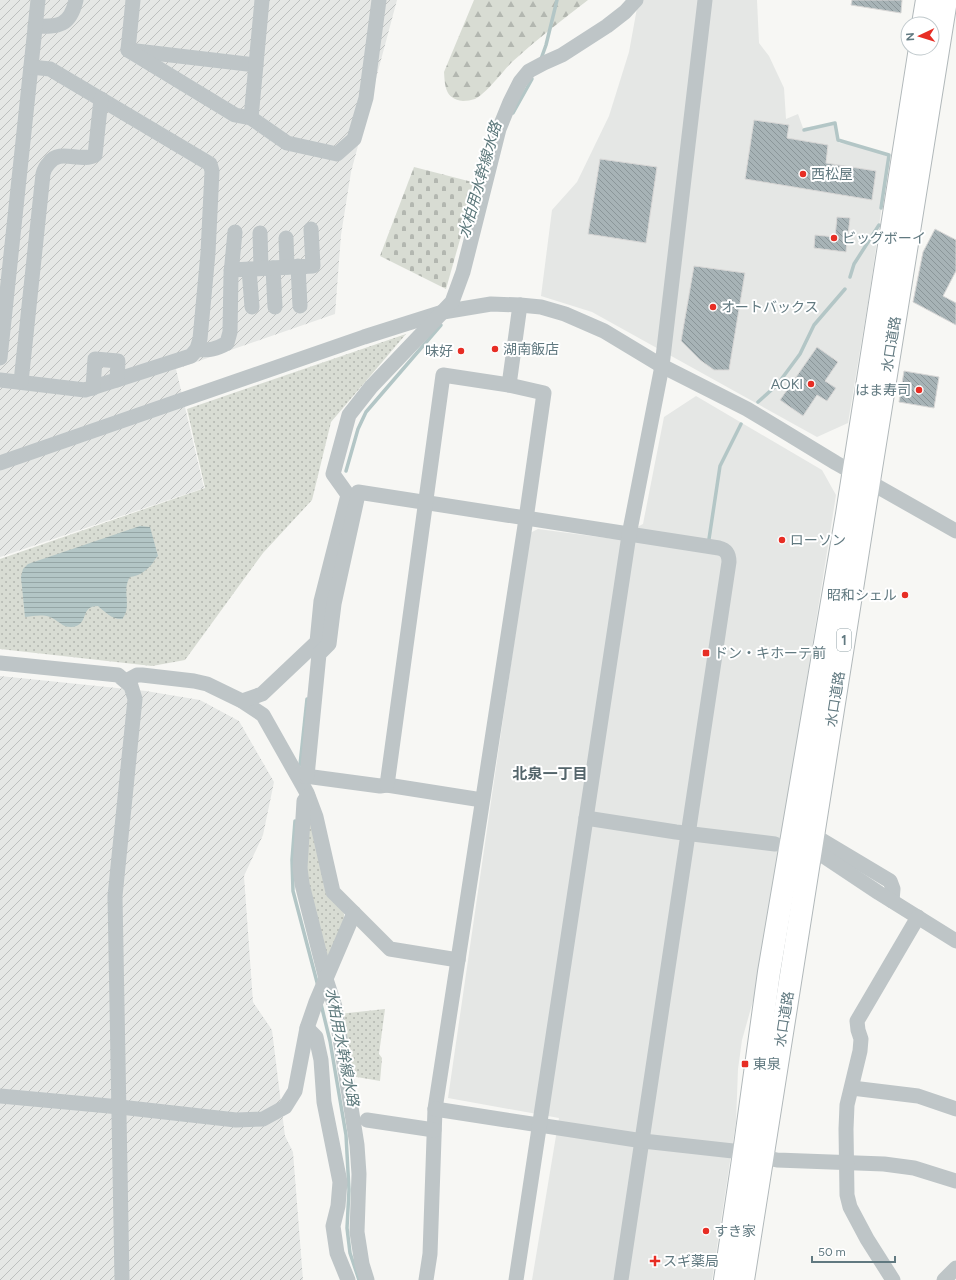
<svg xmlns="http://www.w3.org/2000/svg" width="956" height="1280" font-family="Figtree,'Noto Sans JP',sans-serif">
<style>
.built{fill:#e5e7e5}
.industrial{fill:url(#industrial-furrows)}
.forest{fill:url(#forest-firs)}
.cemetery{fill:url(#cemetery-stones)}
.park{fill:url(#park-dots)}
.water{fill:url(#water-rules)}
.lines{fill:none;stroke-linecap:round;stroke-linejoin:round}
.stream{stroke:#b3c6c6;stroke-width:3.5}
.building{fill:url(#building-back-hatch);stroke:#d9d8d7}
.highway-casing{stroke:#b1b8ba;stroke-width:24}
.minor{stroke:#bec5c7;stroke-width:15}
.highway{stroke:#fff;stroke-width:22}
.poi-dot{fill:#e72d24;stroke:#fff;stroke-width:1.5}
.labels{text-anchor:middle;stroke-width:4;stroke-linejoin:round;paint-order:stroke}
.shield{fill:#fff;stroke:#90a1a6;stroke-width:1}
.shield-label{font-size:13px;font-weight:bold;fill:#617980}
.poi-label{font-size:14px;fill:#617980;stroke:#fff;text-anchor:start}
.street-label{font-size:14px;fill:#617980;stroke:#fff}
.water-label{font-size:15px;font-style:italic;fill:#5c787b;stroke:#fff}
.neighbourhood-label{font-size:15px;font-weight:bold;fill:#54656b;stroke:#fff}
</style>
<defs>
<pattern id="industrial-furrows" width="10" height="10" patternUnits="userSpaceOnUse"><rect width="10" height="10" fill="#e5e7e5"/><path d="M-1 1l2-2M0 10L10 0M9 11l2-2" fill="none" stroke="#bdc0bf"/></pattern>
<pattern id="forest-firs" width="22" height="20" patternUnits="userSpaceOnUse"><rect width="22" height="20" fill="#d8dcd3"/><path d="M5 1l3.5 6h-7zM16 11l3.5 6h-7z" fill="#b3b7b0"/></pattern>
<pattern id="cemetery-stones" width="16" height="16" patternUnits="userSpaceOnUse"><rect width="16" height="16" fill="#d8dcd3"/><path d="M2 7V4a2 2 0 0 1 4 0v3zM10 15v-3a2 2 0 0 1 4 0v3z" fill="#b3b7b0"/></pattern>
<pattern id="park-dots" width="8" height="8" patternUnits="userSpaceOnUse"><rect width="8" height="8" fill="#d8dcd3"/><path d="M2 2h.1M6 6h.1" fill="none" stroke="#b3b7b0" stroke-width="1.8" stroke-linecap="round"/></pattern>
<pattern id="water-rules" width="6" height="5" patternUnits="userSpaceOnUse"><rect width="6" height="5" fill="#b3c6c6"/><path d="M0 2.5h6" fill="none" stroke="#95a6a6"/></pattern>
<pattern id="building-back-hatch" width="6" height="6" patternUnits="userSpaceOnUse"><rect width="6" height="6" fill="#a7b3b6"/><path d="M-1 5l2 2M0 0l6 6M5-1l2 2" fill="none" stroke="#8b9699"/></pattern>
</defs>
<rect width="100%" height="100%" fill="#f7f7f4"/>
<g class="built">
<polygon points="642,0 757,0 759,43 769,56 784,88 786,119 798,114 803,128 834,123 839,143 849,144 889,155 870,290 848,423 817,437 592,312 541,296 552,210 577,182 609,116 629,52 637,8"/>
<polygon points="696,396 822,470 836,495 760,976 742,1040 738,1069 736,1122 712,1280 532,1280 559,1118 448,1098 530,533 538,529 614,539 643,524 664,417"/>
</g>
<g class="industrial">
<polygon points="0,0 397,0 351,172 341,235 335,314 176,369 204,488 0,557"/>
<polygon points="0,676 146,691 200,700 239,721 274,782 263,835 244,876 253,1002 272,1030 285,1136 293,1152 303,1280 0,1280"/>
</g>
<path class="forest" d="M474,0H588C562,20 536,40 512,62C502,72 487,93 475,99C471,100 467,101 463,101C445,99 445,86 444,72Z"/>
<polygon class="cemetery" points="414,167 476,183 446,289 380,256"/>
<g class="park">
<polygon points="406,334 331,422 312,500 263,553 185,660 152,666 0,649 0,559 205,488 187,409"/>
<polygon points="306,806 343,909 345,920 326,962 304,876"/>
<polygon points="385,1009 379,1054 382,1058 380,1081 351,1076 339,1014"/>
</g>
<path class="water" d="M140,526L150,527L158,556C154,559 154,563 150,566C145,572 138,576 130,577C121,590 133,607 122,619C113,620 105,612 98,606C79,606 90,625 72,627C63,628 58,620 50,617C42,614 34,616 25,617L21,577L23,569L28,564Z"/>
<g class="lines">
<g class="stream">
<polyline points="541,59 546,45 557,0"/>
<polyline points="513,113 532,79"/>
<polyline points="804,130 835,123 838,140 889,155 881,208"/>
<polyline points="850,277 854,264 879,225"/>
<polyline points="758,402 777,385 800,354 814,325 845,289"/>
<polyline points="346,471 358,429 366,412 441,325"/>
<polyline points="709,539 720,466 741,424"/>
<polyline points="300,765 307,699"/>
<polyline points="295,821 292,860 293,891 318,986"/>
<polyline points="321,1004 330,1041 346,1135 349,1190 347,1228 350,1253 359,1280"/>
</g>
</g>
<g class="building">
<polygon points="852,0 902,0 901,13 851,5"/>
<polygon points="754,120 789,125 787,138 828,145 826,163 876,171 872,200 745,179"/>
<polygon points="600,159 657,167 646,243 588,234"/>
<polygon points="837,217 850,218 846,252 814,248 815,235 835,237"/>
<polygon points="935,229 956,240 956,271 943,296 956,303 956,325 913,302 923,252"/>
<polygon points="694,266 745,273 729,370 714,370 700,360 681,341"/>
<polygon points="817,347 838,362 825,381 836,388 827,401 817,395 803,416 780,400"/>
<polygon points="904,371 939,377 934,408 899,402"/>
</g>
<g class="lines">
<defs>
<g id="highway">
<polyline points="923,24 927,0"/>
<polyline points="725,1280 744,1153 769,972 847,514 920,48"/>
<polyline points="743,1280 869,481 946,0"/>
</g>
</defs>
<use href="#highway" class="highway-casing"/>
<g class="minor">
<polyline points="133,0 128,50 256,65"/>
<path d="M35,26C59,27 70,26 76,0"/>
<polyline points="128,50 235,115 251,118 287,143 337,154 354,139 366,98 379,0"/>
<polyline points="251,118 262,0"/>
<polyline points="260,233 261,268"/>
<polyline points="286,238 287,267"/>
<polyline points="298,266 300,306"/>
<polyline points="273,268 275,307"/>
<polyline points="249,269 252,307"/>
<polyline points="231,270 313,266 311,229"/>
<path d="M197,349C209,351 217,349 227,343L230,332L231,274L235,232"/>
<polyline points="0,358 38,0"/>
<polyline points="0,380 85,390 191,356 197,349 200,339 208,253 212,171 210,164 50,69 31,67"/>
<path d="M21,382L43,174C44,170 46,166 49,163C59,148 81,163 95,155L101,99"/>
<polyline points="509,385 520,305"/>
<polyline points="93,388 95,359 118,361 117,380"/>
<polyline points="0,463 364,337 443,312 491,304 520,305 541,307 565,314 604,331 662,366 747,409 836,463 956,531"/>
<polyline points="0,663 118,675 131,686 135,699 115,896 122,1280"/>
<polyline points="126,681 137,675 142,675 194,681 207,684 242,701 263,715 307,793 316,817 333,892 390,949 458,960"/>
<polyline points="242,701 262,694 317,642 321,601 348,495 333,474 349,415 371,387 452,302 463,272 499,129 510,102 520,82 529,71 544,63 562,55 607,26 625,12 636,0"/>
<polyline points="298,775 380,786 387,785 482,800"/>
<path d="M307,776L319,654L329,644L334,604L357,499L358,492L719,548C727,550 729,555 729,562L621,1280"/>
<polyline points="387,785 443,375 509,385 544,393 526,519 435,1109 430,1254 426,1280"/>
<polyline points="308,796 304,801 300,868 302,884 326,979 335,1007 357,1145 359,1174 357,1232 362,1264 367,1280"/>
<polyline points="586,818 676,832 775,844"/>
<polyline points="813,835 890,881 893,889 892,901"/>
<polyline points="822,855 879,893 956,941"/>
<polyline points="307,1028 316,1037 321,1060 324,1102 340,1182 338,1206 333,1226 337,1253 348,1280"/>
<polyline points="852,1088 918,1096 956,1109"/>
<polyline points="0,1096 120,1107 236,1120 263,1119 285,1107 295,1091 307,1028 316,1002 354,913"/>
<polyline points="435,1109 643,1141 733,1151 777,1160 884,1164 914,1168 956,1181"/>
<polyline points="367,1120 434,1130"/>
<polyline points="516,1280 629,535 662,366 705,0"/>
<polyline points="893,1280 867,1239 850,1207 847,1195 846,1129 847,1105 860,1051 861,1039 858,1030 857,1021 918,917"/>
<polyline points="944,1280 956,1268"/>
</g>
<use href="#highway" class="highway"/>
</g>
<g class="poi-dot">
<circle cx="803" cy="174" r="4"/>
<circle cx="834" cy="238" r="4"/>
<circle cx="713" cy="307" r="4"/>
<circle cx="495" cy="349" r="4"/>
<circle cx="461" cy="351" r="4"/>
<circle cx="811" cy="384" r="4"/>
<circle cx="919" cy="390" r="4"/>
<circle cx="782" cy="540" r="4"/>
<circle cx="905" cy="595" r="4"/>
<rect x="702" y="649" width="8" height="8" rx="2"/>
<rect x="741" y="1060" width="8" height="8" rx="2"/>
<circle cx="706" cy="1231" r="4"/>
<path d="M653 1255h4v4h4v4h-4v4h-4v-4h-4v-4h4z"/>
</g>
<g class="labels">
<rect class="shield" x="837" y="629" width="14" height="22" rx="3"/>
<g class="shield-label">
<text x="844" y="645">1</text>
</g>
<g class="poi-label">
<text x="811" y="179">西松屋</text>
<text x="842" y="243">ビッグボーイ</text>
<text x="721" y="312">オートバックス</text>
<text x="503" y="354">湖南飯店</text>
<text x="453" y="356" text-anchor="end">味好</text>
<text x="803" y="389" text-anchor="end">AOKI</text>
<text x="911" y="395" text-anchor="end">はま寿司</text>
<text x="790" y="545">ローソン</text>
<text x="897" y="600" text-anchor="end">昭和シェル</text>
<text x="714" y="658">ドン・キホーテ前</text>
<text x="753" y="1069">東泉</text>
<text x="714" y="1236">すき家</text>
<text x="663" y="1266">スギ薬局</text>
</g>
<g class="street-label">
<text transform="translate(891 344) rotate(-81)" y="5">水口道路</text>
<text transform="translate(835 699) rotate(-81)" y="5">水口道路</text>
<text transform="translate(784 1019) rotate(-81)" y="5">水口道路</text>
</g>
<g class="water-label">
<text transform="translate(480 180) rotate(-74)" y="5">水柏用水幹線水路</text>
<text transform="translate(342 1047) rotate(79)" y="5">水柏用水幹線水路</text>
</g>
<g class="neighbourhood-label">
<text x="550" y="779">北泉一丁目</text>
</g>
</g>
<g transform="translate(920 36) rotate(266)"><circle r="19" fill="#ffffff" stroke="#c0c9cc"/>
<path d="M0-3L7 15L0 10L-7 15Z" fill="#e72d24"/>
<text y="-6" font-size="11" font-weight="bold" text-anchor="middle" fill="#617980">N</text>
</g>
<path d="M812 1256v6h83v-6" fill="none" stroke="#617980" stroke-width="2"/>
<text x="818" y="1256" font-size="12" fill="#617980" stroke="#ffffff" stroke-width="3" paint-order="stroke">50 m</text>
</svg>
